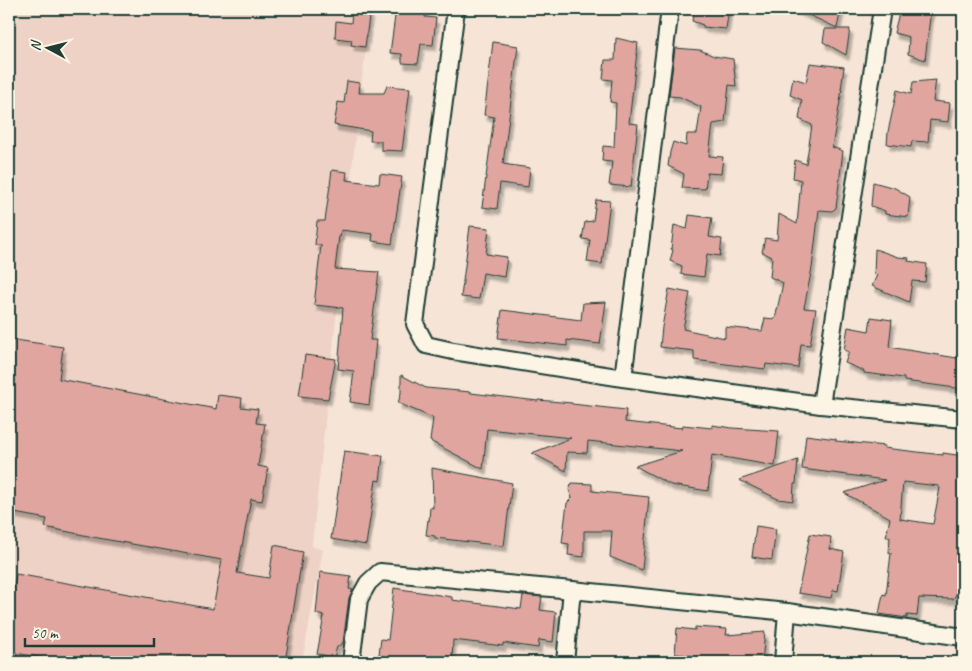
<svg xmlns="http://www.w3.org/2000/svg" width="972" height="671" font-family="Caveat,sans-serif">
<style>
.built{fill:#efd2c6}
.building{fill:#e0a59f;stroke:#1f3d34;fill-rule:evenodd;filter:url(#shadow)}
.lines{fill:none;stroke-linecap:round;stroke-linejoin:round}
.minor-casing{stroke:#1f3d34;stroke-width:20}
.minor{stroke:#fcf5e5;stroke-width:16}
</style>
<defs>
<filter id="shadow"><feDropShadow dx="3" dy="5.5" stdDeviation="1" flood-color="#0004"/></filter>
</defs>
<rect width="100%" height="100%" fill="#f6e5d7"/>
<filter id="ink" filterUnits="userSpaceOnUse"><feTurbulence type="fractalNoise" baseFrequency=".02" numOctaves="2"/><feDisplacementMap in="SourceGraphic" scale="10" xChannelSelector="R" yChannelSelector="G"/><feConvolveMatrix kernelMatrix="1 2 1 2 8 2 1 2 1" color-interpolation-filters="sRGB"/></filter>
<g filter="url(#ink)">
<polygon class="built" points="9,9 371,9 359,102 312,546 323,550 302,662 9,662"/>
<g class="building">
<polygon points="352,9 370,9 365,47 351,45 352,40 335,38 336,21 351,23"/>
<polygon points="396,9 426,9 425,17 436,18 433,45 421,44 418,64 402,63 402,54 390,53"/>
<polygon points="694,9 729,9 726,29 703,27 703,25 692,21"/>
<polygon points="796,9 841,9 837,28"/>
<polygon points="900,9 931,9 925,60 908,54 909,37 894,33"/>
<polygon points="825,29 850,29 846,55 823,42"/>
<polygon points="616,38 638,43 629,123 638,124 631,187 609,185 612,162 602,161 603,146 614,147 616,103 610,102 612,80 603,79 605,60 615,60"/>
<polygon points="493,42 518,46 503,164 530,168 528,187 500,183 497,209 482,207 494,117 484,115"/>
<polygon points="675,48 700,50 714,56 733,59 736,86 729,85 725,122 713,124 709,156 723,157 721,174 707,173 705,189 682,188 684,174 668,166 670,152 673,142 686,146 687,134 697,134 701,107 680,97 669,96"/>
<polygon points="810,63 844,67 841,90 842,90 832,147 843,151 836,208 832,211 819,210 812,268 804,308 816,309 810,345 801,344 798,368 766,364 765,369 694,360 694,351 660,347 662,327 669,289 690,293 683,329 725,338 725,327 762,331 765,318 775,319 783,283 770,277 772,257 762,252 765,238 777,240 779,214 797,224 801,180 793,178 795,160 806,164 812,125 799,119 802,100 790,95 793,78 806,82"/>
<polygon points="936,80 933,101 950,103 948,122 930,120 928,142 912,141 911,147 887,144 888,132 897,90 911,94 913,82"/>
<polygon points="347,81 360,83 359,93 384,93 387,86 410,88 402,151 381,150 381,141 370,141 371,131 334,125 338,102 344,103"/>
<polygon points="332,170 347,172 346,180 379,184 380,174 402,177 392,244 372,241 373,234 341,230 340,237 339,236 335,269 379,272 370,340 376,340 373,371 369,405 350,402 354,371 338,369 343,308 314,305 321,245 315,245 317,221 325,221"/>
<polygon points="873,182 895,188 910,197 908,217 885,214 885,211 871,206"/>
<polygon points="596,200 610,201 602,264 587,262 590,240 582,239 585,222 593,221"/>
<polygon points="689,215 712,218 709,237 722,239 720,256 707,254 704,277 681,274 682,266 670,261 673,250 671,249 674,225 687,229"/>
<polygon points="470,226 489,228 486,254 507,257 504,277 483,273 479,299 461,297"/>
<polygon points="875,249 898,257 909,258 908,261 927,264 925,282 912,281 909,302 872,286 877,275 874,274"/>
<polygon points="606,302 600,344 567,340 567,346 498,338 502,310 581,320 583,303"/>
<polygon points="871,317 892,320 889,347 963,359 963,389 904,381 904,378 864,373 864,371 845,363 849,352 844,350 848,327 869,331"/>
<polygon points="9,339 63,347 59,379 216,409 218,395 242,398 241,407 258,409 256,423 265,424 258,466 268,468 262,501 251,499 237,573 269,578 274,545 289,548 289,549 303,552 285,662 68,662 9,652 9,615 16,574 213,609 222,560 98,538 45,527 47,519 9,512"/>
<polygon points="305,355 336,359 328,399 299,396"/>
<polygon points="401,375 426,388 471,392 471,393 538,401 538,400 572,403 572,404 626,410 625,422 682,428 683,425 712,428 712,425 732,428 779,431 775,466 712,455 708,491 671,485 635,466 682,451 588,441 587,453 567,452 566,471 532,453 571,438 487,429 483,469 430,441 433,418 398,403 401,393"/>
<path d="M806,435L836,439V441L885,446L884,448L943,455V453L963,456V590H959L953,599L919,598L917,616L907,615V618L879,614L883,594L886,595L891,553H889L890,537H886L890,518L844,493L885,480L802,469ZM903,482L939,486V488H940L933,524L900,519Z"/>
<polygon points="344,451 383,456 380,481 376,480 366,545 331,539"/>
<polygon points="798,460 796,484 794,484 793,501 778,499 739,480"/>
<polygon points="432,468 512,483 504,546 435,538 435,536 426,535 428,520 429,521 430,507 433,508"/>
<polygon points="572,483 592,484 592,491 649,497 642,570 610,557 612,531 584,531 584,557 568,555 569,544 562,543 567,503 572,498 569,490"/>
<polygon points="756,526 776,529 772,560 752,557"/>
<polygon points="810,534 831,537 830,549 844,552 838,591 833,590 831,598 798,593"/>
<polygon points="320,572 351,576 349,589 353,590 349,598 343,643 337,647 334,657 317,654 324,616 316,614"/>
<polygon points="394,588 452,597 452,600 521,609 523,595 542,597 540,610 556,612 553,642 539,640 538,648 503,643 503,646 453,640 452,662 378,662 381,639 388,640"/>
<polygon points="695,627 727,629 726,635 765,632 762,662 693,662 693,656 675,654 677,628 695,630"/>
</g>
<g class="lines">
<defs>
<g id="minor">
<polyline points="456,9 415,324 426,345 453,351 623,378 821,405 963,419"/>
<polyline points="623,378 670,9"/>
<polyline points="821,405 882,9"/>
<polyline points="351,662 359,599 368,583 380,572 572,590 787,612 963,637"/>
<polyline points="565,662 572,590"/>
<polyline points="783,662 787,612"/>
</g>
</defs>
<use href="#minor" class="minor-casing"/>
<use href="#minor" class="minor"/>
</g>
</g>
<rect width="972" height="671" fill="none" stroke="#fcf5e5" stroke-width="30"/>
<rect x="15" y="15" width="942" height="641" fill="none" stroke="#1f3d34" stroke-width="2" filter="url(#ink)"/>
<g transform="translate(48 48) rotate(277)" stroke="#fcf5e5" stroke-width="4" paint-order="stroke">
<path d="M0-4L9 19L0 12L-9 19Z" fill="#1f3d34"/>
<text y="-8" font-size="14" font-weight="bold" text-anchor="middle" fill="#1f3d34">N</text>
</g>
<path d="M25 638v8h129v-8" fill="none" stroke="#1f3d34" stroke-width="2.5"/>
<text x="32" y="638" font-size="15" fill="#1f3d34" stroke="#fcf5e5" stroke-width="4" paint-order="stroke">50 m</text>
</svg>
